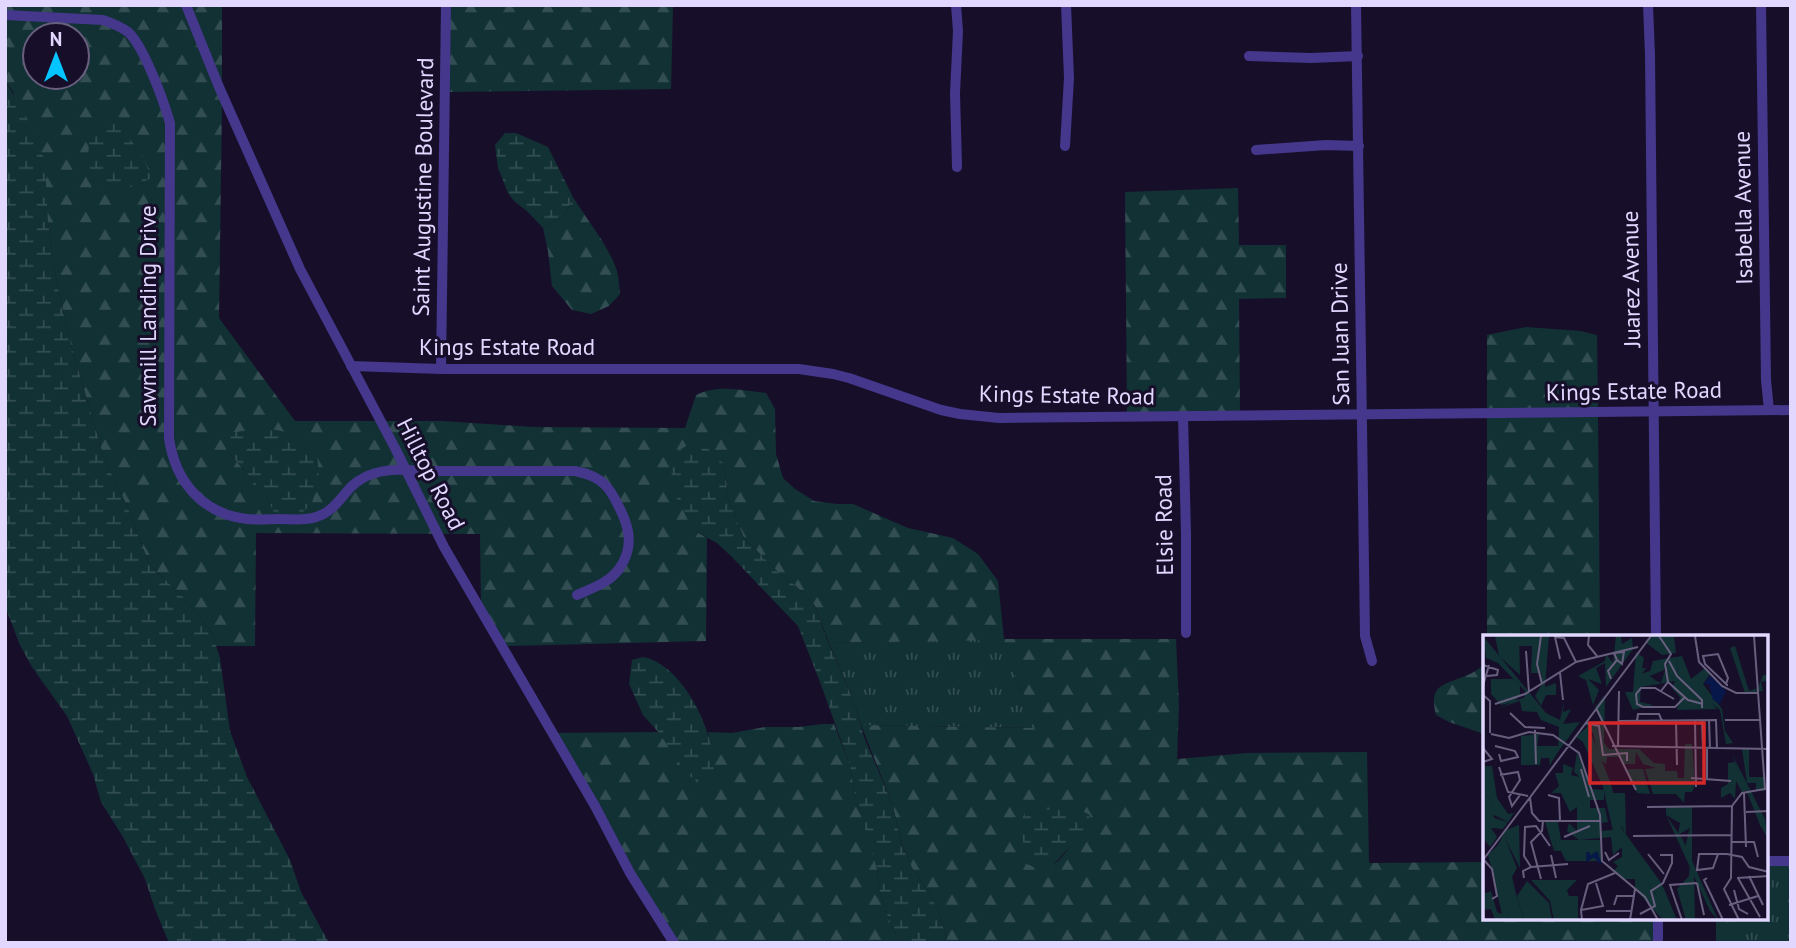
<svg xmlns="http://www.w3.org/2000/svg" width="1796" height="948" font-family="'PT Sans',sans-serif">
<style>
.grass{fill:url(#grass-tufts)}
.forest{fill:url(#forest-firs);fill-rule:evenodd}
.wetland{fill:url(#wetland-marsh)}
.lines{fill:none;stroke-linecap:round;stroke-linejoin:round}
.minor{stroke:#45378b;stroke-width:10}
.labels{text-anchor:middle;stroke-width:6;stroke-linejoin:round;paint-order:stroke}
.street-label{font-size:23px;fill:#e1d7ff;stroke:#170f2a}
.inset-river{fill:none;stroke:#07174a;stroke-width:3.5}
.inset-road{fill:none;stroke:#685f7f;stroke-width:2}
.view{fill:#d62828;fill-opacity:0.15;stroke:#d62828;stroke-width:3.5}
.inset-edge{fill:none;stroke:#e1d7ff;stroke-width:3.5}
</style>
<defs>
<pattern id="grass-tufts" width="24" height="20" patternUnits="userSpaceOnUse" patternTransform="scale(1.75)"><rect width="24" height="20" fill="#113134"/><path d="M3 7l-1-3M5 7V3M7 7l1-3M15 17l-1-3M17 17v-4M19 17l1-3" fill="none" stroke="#334e52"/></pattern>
<pattern id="forest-firs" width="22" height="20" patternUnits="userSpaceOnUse" patternTransform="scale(1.75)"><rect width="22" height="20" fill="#113134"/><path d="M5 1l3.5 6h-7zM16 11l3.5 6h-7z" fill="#334e52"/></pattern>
<pattern id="wetland-marsh" width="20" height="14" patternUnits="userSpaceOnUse" patternTransform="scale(1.75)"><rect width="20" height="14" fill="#113134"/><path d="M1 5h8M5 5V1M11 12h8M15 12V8" fill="none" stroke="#334e52"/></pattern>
</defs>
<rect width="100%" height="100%" fill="#170f2a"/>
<g class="grass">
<polygon points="1004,639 1019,690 1036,706 1037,728 861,725 855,705 829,643"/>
<polygon points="1766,859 1791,859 1791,943 1716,943 1716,918 1766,918"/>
</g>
<g class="forest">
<path d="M5,5H182L222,102L219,318L295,421H442L533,427L685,428L696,395C718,384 742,390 766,393L775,409L776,454L783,478L795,489L814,501L837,504H853L908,528L953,538L978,554L998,581L1004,639H1176L1179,705L1177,759L1248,753L1367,752L1369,863L1484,862V918H1653V943H948L941,918L931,896L912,868L901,842L893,806L861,725L1036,728V706L1019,690L1004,640L829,643L815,606L797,587L777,571L744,538L728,499L724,464L693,530L707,538L706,641L503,646L481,607L480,534L256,533L255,646H216L212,633L184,598L149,564L128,508L104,458L69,338L56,278L48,223L13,92L5,80ZM35,35H77V77H35ZM230,454L312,502L276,517L265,494ZM1078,809L1090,816C1081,828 1064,862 1050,866C1042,868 1035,867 1027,864L1025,846Z"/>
<polygon points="190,5 222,5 222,83"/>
<polygon points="447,5 673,5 671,89 445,92"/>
<polygon points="1238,188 1239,245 1286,245 1286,298 1239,299 1240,412 1127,413 1125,192"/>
<path d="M573,197C588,222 608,244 617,271C619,278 619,286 620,294L609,306L591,314L572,310L552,286L548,251L543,228L566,214Z"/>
<polygon points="1526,327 1580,331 1597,335 1598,408 1487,409 1487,335"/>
<polygon points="1598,416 1600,636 1487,636 1487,418"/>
<path d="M1484,665V734L1449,722L1436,715C1429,685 1441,686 1465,676C1472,674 1478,669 1484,665Z"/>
<polygon points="822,724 834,724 850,765 855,795 872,850 877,869 879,888 885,910 900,943 675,943 553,733 659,732 687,774 714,769 708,732 732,733 765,727 799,727"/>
</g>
<g class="wetland">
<polygon points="5,80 29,122 45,161 48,223 56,278 69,338 104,458 128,508 149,564 184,598 212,633 220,658 230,731 247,777 290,860 301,892 329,943 169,943 155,909 145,879 123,837 101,802 93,774 67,716 32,667 20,645 5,606"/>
<polygon points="117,122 142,155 152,178 109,196 92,181 88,158 90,128"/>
<polygon points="505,133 516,133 548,147 573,197 566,214 543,228 528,212 514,201 508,193 498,168 495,145"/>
<path d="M260,428C288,431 296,433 317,453L319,477L312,503L293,522L276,517L265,494L230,454L231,433Z"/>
<polygon points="688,445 707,448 724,464 728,499 744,538 777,571 797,587 815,606 826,637 855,705 864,737 893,806 901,843 912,868 931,896 941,918 948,943 900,943 885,910 879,888 877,869 855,795 850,765 820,682 798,626 731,556 717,543 693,530 676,497 671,471 674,453"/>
<path d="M643,657C682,664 714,730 714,767C714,772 711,778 710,783H699L687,774L659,733L643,715L629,684L632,660Z"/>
<polygon points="1078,809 1090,815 1084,832 1052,866 1036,868 1027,864 1020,824 1026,810"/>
</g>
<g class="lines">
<g class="minor">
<polyline points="186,5 219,87 300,269 395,448 444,547 595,806 630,873 674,943"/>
<polyline points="956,5 958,31 955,93 957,167"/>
<polyline points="1356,5 1365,636 1372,661"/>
<polyline points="1648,5 1650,55 1656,636"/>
<polyline points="1761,5 1766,380 1769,410"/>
<path d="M5,15L103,20C112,23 120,26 128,32C144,46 164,102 170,123L169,438C175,481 202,514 247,519C257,520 269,519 279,519C291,519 305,521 316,517C333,512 341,497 352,486C369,470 395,468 417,471H575C585,473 596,476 604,484C611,490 615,499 619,507C630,528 634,548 619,569C609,583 592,588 577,595"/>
<polyline points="1249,56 1311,58 1358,56"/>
<polyline points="1065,146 1069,78 1066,5"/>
<polyline points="1256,150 1326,145 1359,146"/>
<polyline points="351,366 441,369 799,369 833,374 849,378 941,410 960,414 999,418 1791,410"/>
<polyline points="441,369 446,5"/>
<polyline points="1183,416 1186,534 1186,633"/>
<polyline points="1766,861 1791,861"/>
<polyline points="1658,918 1658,943"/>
</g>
</g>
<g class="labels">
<g class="street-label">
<text transform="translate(423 187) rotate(-89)" y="8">Saint Augustine Boulevard</text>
<text transform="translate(1743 208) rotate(-91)" y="8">Isabella Avenue</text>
<text transform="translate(1631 279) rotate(-91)" y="8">Juarez Avenue</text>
<text transform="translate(148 316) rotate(-90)" y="8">Sawmill Landing Drive</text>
<text transform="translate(1340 334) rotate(-91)" y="8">San Juan Drive</text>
<text x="507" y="355">Kings Estate Road</text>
<text transform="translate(1634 391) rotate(-1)" y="8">Kings Estate Road</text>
<text transform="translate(1067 395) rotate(1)" y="8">Kings Estate Road</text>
<text transform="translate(431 474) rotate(63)" y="8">Hilltop Road</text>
<text transform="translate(1164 525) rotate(-91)" y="8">Elsie Road</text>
</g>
</g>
<g transform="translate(1483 635)">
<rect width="285" height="285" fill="#170f2a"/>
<path d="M12,1H36L37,40L16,21ZM186,23L181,35L167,41L172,45L169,49H152L155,40L167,36L170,26ZM48,245H94L84,255L86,261H95V285H71L67,266Z" fill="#113134"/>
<path d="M36,1H66L62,52L73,48V60H63L58,71L52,61L59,49L58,38H48L49,11H36ZM133,1H138L139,9L149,3L150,14L123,52L122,28L113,33L119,49L105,44L116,55L110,70L103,45L95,41L122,26L123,19L130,28ZM170,1H191L193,18L179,20L162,7ZM252,11L266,56L275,53L280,40H285V23V52L283,46L278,47L280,56L262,58L247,13ZM153,17L161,23L159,33H163L152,49H169L172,45L178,48L186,23L193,22L195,40L220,57L234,74L194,75L197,62L189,53L192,46L158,52L157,67L170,70L150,75L142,57H150ZM8,44H30L37,49V60L32,67L18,70L8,59ZM122,60L121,108L126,114H156L171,128L182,129V136H194L195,143H201L202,109H209L212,150L209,157H202L201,168L193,159H170L162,134L173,133L160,129L153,117L152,129H139L137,122H124L123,129L116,124L110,98L101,88L118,86L112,72ZM56,99L54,111H75V117L67,130L66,123H58L57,130H38V101ZM259,114H266V142H281L282,156H273V148H264ZM94,117L108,154L121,155V165H107V173H122L125,187L117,188V196L130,195L175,263L180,285L152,254V244H139L130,237L135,231L130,227L139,222V212L130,220L128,202L96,205L84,196L86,188L94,196V172L87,177L78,158H68L76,151L72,138H80V129L90,133L88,140L97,142L91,137ZM252,127L265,155L259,157L253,146L252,164L247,158L238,163V153L245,149V128ZM0,131H9L14,163L25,179L31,178L25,187L9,179V168L0,157ZM149,134H160L167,159L154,158L142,135ZM129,158H142L143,200L133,180ZM183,172H209V229L202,212L207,193L195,200L197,188L183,180ZM62,187H75L78,205L73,206L71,216ZM36,190L37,233L22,203L34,233L29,242L33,257L15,210L23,195ZM207,228L211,241L212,285H203L194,254L206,241ZM10,240L19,261L26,285H12L8,274L0,275V259L8,256L14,277L19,279ZM44,246L66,268L69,285H41L34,261Z" fill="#113134"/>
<path d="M0,1L63,78L77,85L81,66L80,77L88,74L80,89L97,87L75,117L76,92L58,85L54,77L39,76L37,66L16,73L42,62V56L15,28L3,23ZM199,21L208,44L221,34L227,39L220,49L239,74L242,96L250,108L243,109L237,75L195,40L193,22ZM105,91L128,149L139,194L179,249L194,285H180L174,261L132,205L120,152L100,107L93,102ZM249,119L282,184L285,204L277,190ZM0,157L9,168L11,183L25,187L20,194L8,193L14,202L7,212L0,203ZM183,180L200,205L235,285L227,276ZM15,210L23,225L41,285H26L15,255L5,220Z" fill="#113134"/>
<path d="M73,205H117L119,226H83L78,216H71Z" fill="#113134"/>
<path d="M227,41L243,56L237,69L230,65L226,49H221Z" fill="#07174a"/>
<path class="inset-river" d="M105,217V224L111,220L115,224L113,217"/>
<path class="inset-road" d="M58,1L54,29L59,49M106,1L105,10L114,21M176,1L188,19L182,29L185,47L178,56M212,1L216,27L239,51L253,58H275M43,16L46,57M77,24L72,2L81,3L93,27M186,26L194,41L219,65V73M0,30L15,35L14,40L4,41M77,38L80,65M128,44L125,36L134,25L139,29L141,17L131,18L134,25M185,47L205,65L220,69M243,49L245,43L235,19L220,21L222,29L241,47L244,50H245M0,51L6,30M0,60L7,66V98M191,64L172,53H158L153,59L154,69L160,72H192L202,62M12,69L42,59L93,27L155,12M113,73L153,155M27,78L42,92L62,93M212,85L213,152M219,85L220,114M226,85L227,114M242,85H277M135,86L233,85L234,114M154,86L155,79H176L179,86M193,86L194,130M103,88L116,91L120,120L144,118V126M52,95L53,129M8,99L26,103L46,97L70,100L96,118L117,180L119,226L162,262L175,285M12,111L32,116L35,122L18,126L16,119M129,111L286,114M135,111L136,56M0,113L9,124L0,127M224,114V143M16,132L25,157L45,161M98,134L106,162M17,140L35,137L37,145L26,162L29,171L37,160M208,143L248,146M261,158L263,212M65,160L76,163L77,186M47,163L49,178L56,186H117M164,172L249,171M263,177L286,176M150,201L249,200M81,202L107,191M249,207H271L275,222M122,217L126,225L136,218M165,219L181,239M235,219L230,233L214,235L216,219H244L249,220M68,220L73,243M249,220L259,222L266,232L286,237M0,224L9,234L14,261L9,264M0,225L168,1M48,232L41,221L42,192L53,191L67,211M266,241L280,270M41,243L40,236L48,232L85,229M224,243L221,245L240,285M254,243L286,241M255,243L277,282M58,244L48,207L59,196L60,186M214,248L221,280M251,255L256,274L265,279M131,270L134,261H151M246,270L275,261M98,275L105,249L132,238M123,276H148M157,279L172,271L168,256L180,248L189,228V220H177M99,285L98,275L120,271L113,248M147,285L152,254M199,285L187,250L214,248M256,285L241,254L248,243L249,171L259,158L282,154L271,1"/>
<path class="view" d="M107,88H221V148H107Z"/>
<rect width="285" height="285" class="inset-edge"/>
</g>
<rect width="1796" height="948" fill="none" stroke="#e1d7ff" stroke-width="14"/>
<g transform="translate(56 56)"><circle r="33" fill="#170f2a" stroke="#685f7f" stroke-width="2"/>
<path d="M0-5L12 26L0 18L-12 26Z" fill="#03c5ff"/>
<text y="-10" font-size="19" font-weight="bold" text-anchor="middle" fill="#e1d7ff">N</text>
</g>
</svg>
